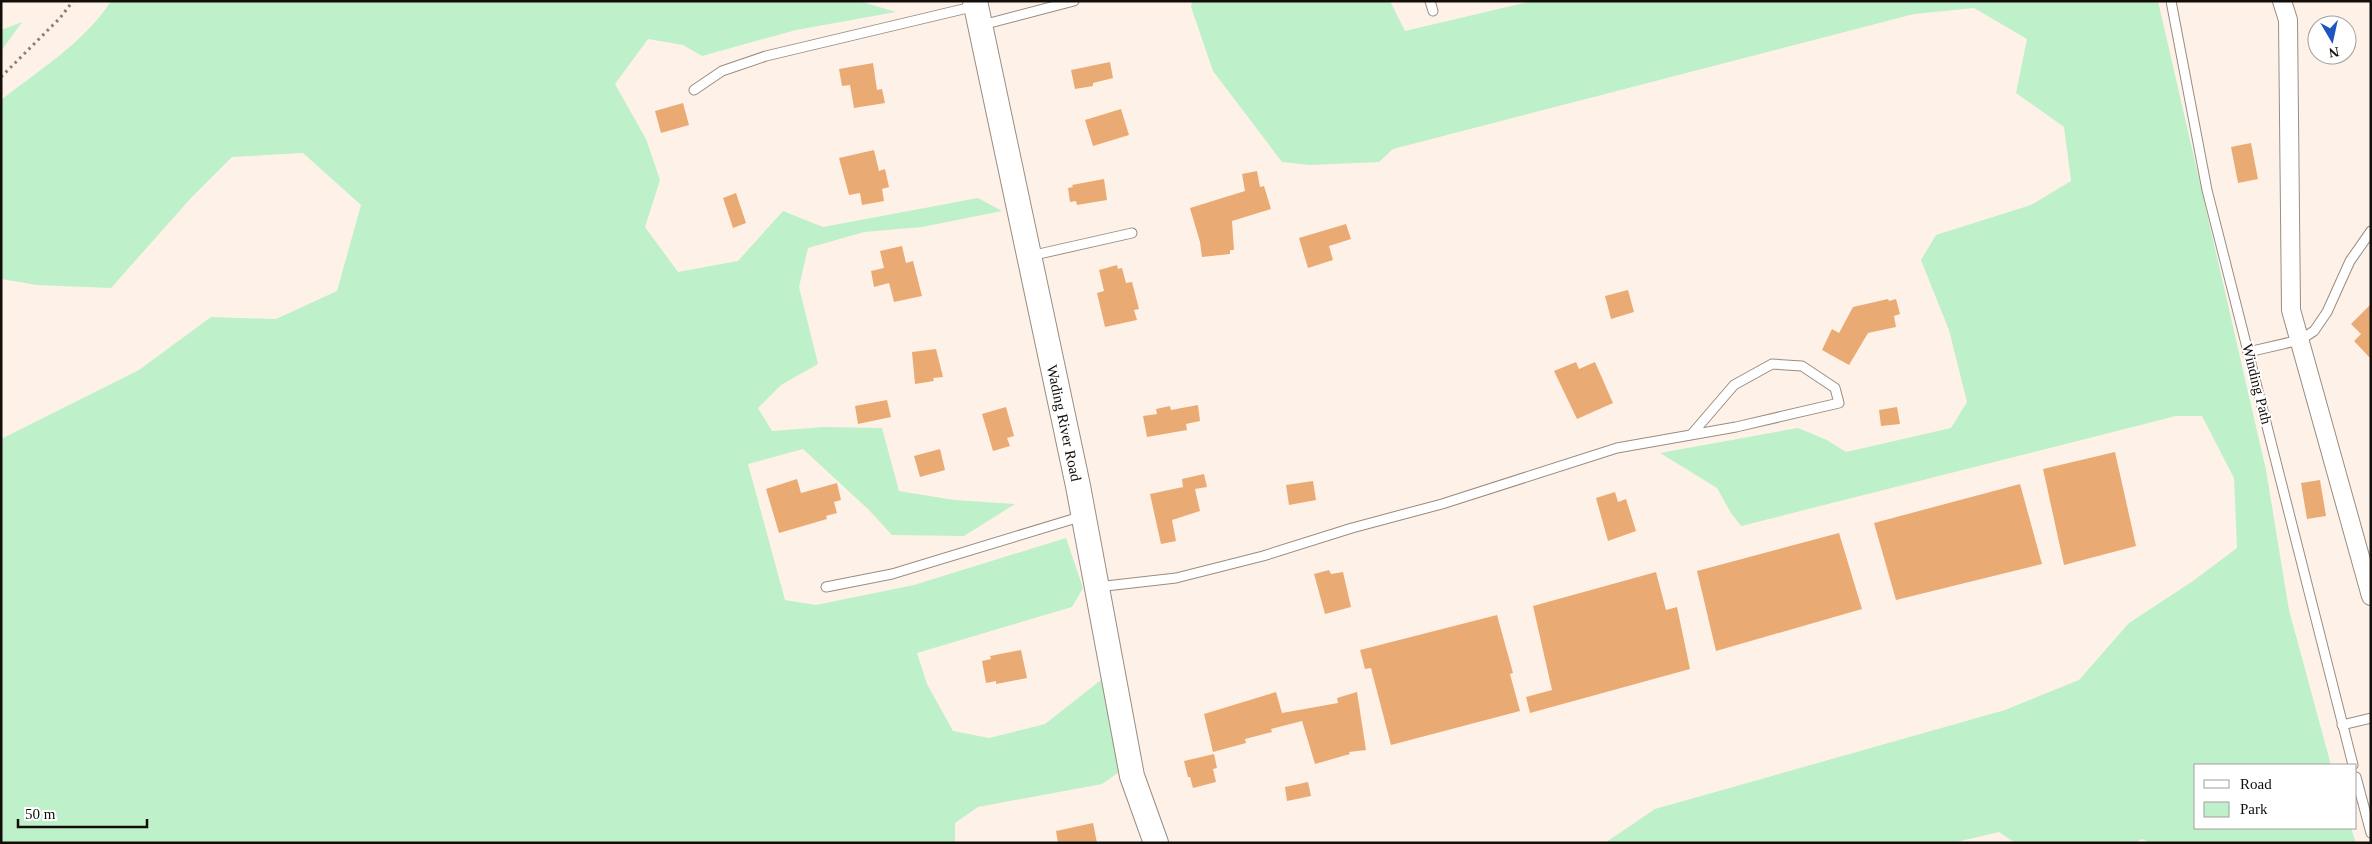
<svg xmlns="http://www.w3.org/2000/svg" width="2372" height="844" font-family="'Times New Roman',serif">
<style>
.green{fill:#bef0ca}
.building{fill:#eaaa73}
.lines{fill:none;stroke-linecap:round;stroke-linejoin:round}
.lane-casing{stroke:#9a8c81;stroke-width:11}
.street-casing{stroke:#9a8c81;stroke-width:20}
.secondary-casing{stroke:#9a8c81;stroke-width:26}
.path{stroke:#877e77;stroke-width:3;stroke-dasharray:2.5 4;stroke-linecap:butt}
.lane{stroke:#fff;stroke-width:9}
.street{stroke:#fff;stroke-width:18}
.secondary{stroke:#fff;stroke-width:24}
.labels{text-anchor:middle;stroke-width:4;stroke-linejoin:round;paint-order:stroke}
.street-label{font-size:15px;fill:#130e0a;stroke:#fff}
</style>
<rect width="100%" height="100%" fill="#fef2e8"/>
<g class="green">
<path d="M111,1H859L896,12L796,30L702,56L683,45L648,39L615,84L646,139L660,180L645,227L678,272L738,261L783,211L823,227L978,198L1002,211L922,227L864,232L808,248L799,287L818,364L781,385L758,408L772,431L824,427L882,428L899,491L954,500L1015,504L964,536L892,535L869,510L803,449L748,464L785,600L816,605L914,585L1066,538L1083,588L1072,607L917,653L927,684L953,731L989,738L1045,724L1101,680L1122,770L1102,784L978,807L955,823V843H1V439L139,370L211,317L276,319L337,291L361,205L303,153L232,157L191,198L111,288L37,285L1,279V100C39,70 85,42 111,1Z"/>
<polygon points="1192,1 1390,1 1405,31 1532,1 2158,1 2266,470 2289,610 2331,765 2196,765 2196,828 2351,828 2356,843 2151,843 2142,839 2134,843 2015,843 1999,832 1952,843 1605,843 1655,809 2005,710 2079,680 2129,623 2193,581 2237,548 2234,478 2202,416 2176,416 1741,526 1731,513 1717,488 1660,453 1798,428 1827,440 1846,452 1951,428 1967,402 1949,330 1921,260 1936,235 2031,205 2071,181 2064,127 2016,93 2027,39 1974,8 1914,14 1393,149 1379,162 1311,165 1282,162 1213,71 1191,7"/>
<polygon points="22,22 1,51 1,30"/>
</g>
<g class="building">
<polygon points="1110,62 1113,78 1093,83 1093,86 1075,89 1071,70"/>
<polygon points="873,63 877,90 882,89 885,103 854,108 850,85 842,86 839,69"/>
<polygon points="683,103 689,125 661,133 655,111"/>
<polygon points="1121,109 1129,135 1093,146 1085,120"/>
<polygon points="2251,143 2258,179 2238,183 2231,147"/>
<polygon points="874,150 879,171 885,169 889,187 882,189 884,201 862,205 860,193 849,195 839,158"/>
<polygon points="1257,171 1260,187 1264,186 1271,209 1232,221 1234,250 1230,250 1230,254 1202,257 1200,242 1190,208 1245,191 1242,174"/>
<polygon points="1104,179 1107,200 1077,205 1076,201 1070,202 1068,188 1073,187 1072,185"/>
<polygon points="736,193 746,223 733,228 723,198"/>
<polygon points="1346,224 1351,239 1329,246 1333,260 1308,268 1299,238"/>
<polygon points="902,246 906,263 913,261 922,296 894,302 889,283 874,287 871,271 884,268 880,251"/>
<polygon points="1117,265 1118,269 1122,268 1126,283 1132,282 1139,309 1134,310 1137,320 1105,327 1097,293 1104,291 1099,270"/>
<polygon points="1628,290 1634,312 1611,319 1605,296"/>
<polygon points="1888,299 1889,301 1896,299 1900,314 1894,316 1896,327 1868,333 1849,365 1822,350 1832,329 1839,333 1853,307"/>
<polygon points="2371,304 2371,359 2354,341 2361,334 2351,324"/>
<polygon points="936,349 943,377 933,378 934,381 915,384 912,352"/>
<polygon points="1576,362 1579,369 1595,362 1613,403 1577,419 1554,371"/>
<polygon points="887,400 891,417 858,424 855,406"/>
<polygon points="1198,405 1200,421 1186,424 1187,430 1147,437 1143,416 1157,414 1156,409 1170,406 1171,410"/>
<polygon points="1006,407 1014,436 1007,438 1010,446 993,451 982,414"/>
<polygon points="1897,407 1900,424 1881,426 1879,410"/>
<polygon points="940,449 945,470 920,477 914,456"/>
<polygon points="2115,452 2136,546 2064,565 2043,469"/>
<polygon points="1204,474 1207,487 1195,489 1200,511 1172,520 1176,541 1161,544 1150,494 1183,487 1182,479"/>
<polygon points="797,479 801,493 837,483 841,500 834,502 837,513 826,516 827,519 779,533 766,489"/>
<polygon points="2320,480 2326,516 2307,519 2301,483"/>
<polygon points="1313,481 1316,500 1289,505 1286,485"/>
<polygon points="2020,484 2042,564 1896,600 1874,523"/>
<polygon points="1615,492 1618,502 1626,499 1636,531 1608,541 1596,498"/>
<polygon points="1839,533 1862,609 1716,651 1697,571"/>
<polygon points="1329,570 1331,574 1343,572 1351,607 1325,614 1314,574"/>
<polygon points="1656,572 1666,610 1677,607 1690,669 1530,713 1526,697 1552,690 1533,606"/>
<polygon points="1497,615 1513,673 1510,674 1520,711 1391,745 1371,668 1365,669 1360,650"/>
<polygon points="1021,650 1027,678 996,684 996,681 986,683 982,661 991,659 990,656"/>
<polygon points="1276,692 1282,713 1338,703 1337,698 1357,692 1366,750 1349,752 1350,754 1315,764 1302,721 1271,729 1272,732 1245,739 1246,743 1213,752 1204,714"/>
<polygon points="1214,754 1217,768 1213,769 1216,782 1193,788 1190,777 1188,777 1184,761"/>
<polygon points="1308,782 1311,796 1287,801 1285,787"/>
<polygon points="1093,823 1097,843 1058,843 1056,831"/>
</g>
<g class="lines">
<defs>
<g id="lane">
<polyline points="1430,1 1433,11"/>
<polyline points="2171,1 2207,190 2353,765"/>
<polyline points="982,25 1074,1"/>
<polyline points="694,90 722,71 766,56 976,6"/>
<polyline points="1030,256 1132,233"/>
<polyline points="2248,352 2300,340 2314,331 2327,312 2350,261 2371,231"/>
<polyline points="826,587 892,574 1083,516"/>
<polyline points="1097,587 1176,578 1263,556 1352,528 1442,504 1617,448 1736,427 1839,403 1835,388 1802,366 1772,364 1734,385 1691,435"/>
<polyline points="2342,725 2371,718"/>
<polyline points="2356,777 2371,833"/>
</g>
<polyline id="street" points="2282,1 2288,20 2291,310 2371,596"/>
<polyline id="secondary" points="975,1 1078,486 1132,776 1156,843"/>
</defs>
<use href="#lane" class="lane-casing"/>
<use href="#street" class="street-casing"/>
<use href="#secondary" class="secondary-casing"/>
<polyline class="path" points="1,77 60,18 73,1"/>
<use href="#lane" class="lane"/>
<use href="#street" class="street"/>
<use href="#secondary" class="secondary"/>
</g>
<g class="labels">
<g class="street-label">
<text transform="translate(2257 384) rotate(76)" y="5">Winding Path</text>
<text transform="translate(1064 423) rotate(78)" y="5">Wading River Road</text>
</g>
</g>
<rect width="2372" height="844" fill="none" stroke="#130e0a" stroke-width="5"/>
<rect x="2194" y="764" width="162" height="65" fill="#ffffff" stroke="#a19f9d"/>
<rect x="2204" y="780" width="25" height="8" fill="#ffffff" stroke="#a19f9d"/>
<text x="2240" y="789" font-size="15" fill="#130e0a">Road</text>
<rect x="2204" y="802" width="25" height="15" fill="#bef0ca" stroke="#a19f9d"/>
<text x="2240" y="814" font-size="15" fill="#130e0a">Park</text>
<g transform="translate(2332 40) rotate(171)"><circle r="24" fill="#ffffff" stroke="#a19f9d"/>
<path d="M0-4L9 19L0 12L-9 19Z" fill="#1f55c1"/>
<text y="-8" font-size="14" font-weight="bold" text-anchor="middle" fill="#130e0a">N</text>
</g>
<path d="M18 819v8h129v-8" fill="none" stroke="#130e0a" stroke-width="2.5"/>
<text x="25" y="819" font-size="15" fill="#130e0a" stroke="#ffffff" stroke-width="4" paint-order="stroke">50 m</text>
</svg>
